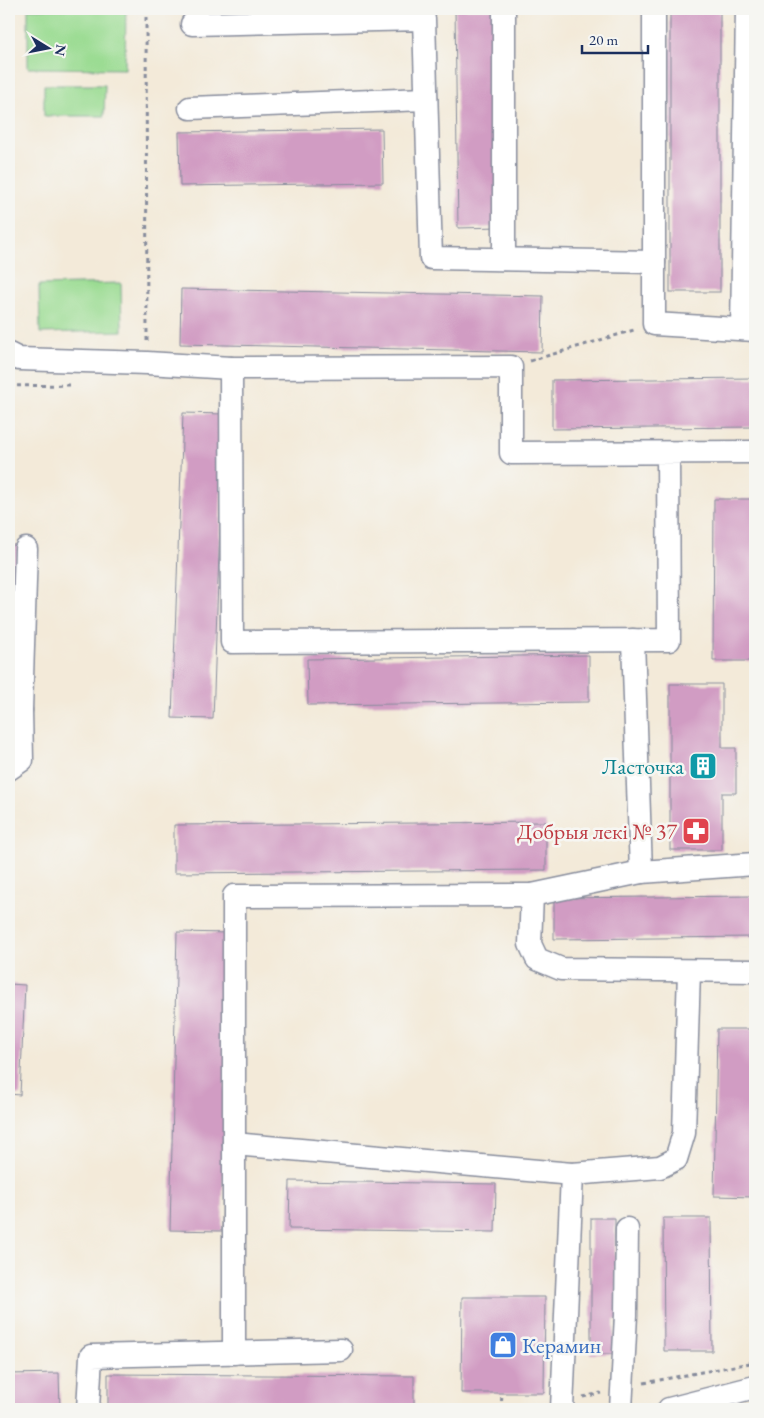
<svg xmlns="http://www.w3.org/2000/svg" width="764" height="1418" font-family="'EB Garamond',serif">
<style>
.green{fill:#9bdc93;stroke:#5b8678}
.building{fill:#d19cc3}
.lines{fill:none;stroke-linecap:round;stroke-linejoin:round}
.minor-casing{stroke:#878c9c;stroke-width:25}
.path{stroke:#878c9c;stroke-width:3;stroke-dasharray:4 4;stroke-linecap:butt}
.minor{stroke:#fff;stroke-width:22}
.labels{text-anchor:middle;stroke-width:5;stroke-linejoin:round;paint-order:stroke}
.culture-label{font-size:22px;fill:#0d838f;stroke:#f6f6f2;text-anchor:end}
.health-label{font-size:22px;fill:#be3a42;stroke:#f6f6f2;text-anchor:end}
.shop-label{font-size:22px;fill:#366cbe;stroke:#f6f6f2;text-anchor:start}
</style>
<rect width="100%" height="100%" fill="#f6f6f2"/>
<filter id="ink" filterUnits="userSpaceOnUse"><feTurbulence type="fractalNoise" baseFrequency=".02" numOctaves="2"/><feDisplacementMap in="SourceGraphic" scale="10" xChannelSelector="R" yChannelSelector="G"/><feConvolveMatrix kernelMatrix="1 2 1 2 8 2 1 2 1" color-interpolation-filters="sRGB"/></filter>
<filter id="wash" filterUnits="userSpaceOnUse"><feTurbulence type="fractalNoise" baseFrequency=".0096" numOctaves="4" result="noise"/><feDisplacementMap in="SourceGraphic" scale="20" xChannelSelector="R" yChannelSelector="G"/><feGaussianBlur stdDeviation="1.12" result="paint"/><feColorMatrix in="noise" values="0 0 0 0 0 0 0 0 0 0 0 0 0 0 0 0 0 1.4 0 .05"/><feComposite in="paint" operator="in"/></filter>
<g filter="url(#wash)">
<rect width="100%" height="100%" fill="#f3ead9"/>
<g class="green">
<polygon points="28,9 126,9 125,69 28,68"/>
<polygon points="44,85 105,85 104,116 44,116"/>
<polygon points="121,283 122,331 40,333 39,285"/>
</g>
<g id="blocks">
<g class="building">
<polygon points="180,9 387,9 387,11 180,10"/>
<polygon points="455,9 498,9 500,227 458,228"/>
<rect x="670" y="9" width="50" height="283"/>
<polygon points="382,129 383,183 180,186 179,132"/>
<polygon points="181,289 543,296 542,352 180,344"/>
<polygon points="755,378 755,427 552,429 552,380"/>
<polygon points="183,413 224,414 213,719 172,718"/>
<polygon points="714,499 755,499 755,661 713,661"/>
<polygon points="9,545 20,545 18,637 9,637"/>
<polygon points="589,655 589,702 308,705 307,659"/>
<polygon points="670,684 722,684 722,748 736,748 736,793 722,793 722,850 670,850"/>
<polygon points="546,822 546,870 174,873 174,825"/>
<polygon points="755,896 755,937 554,939 554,898"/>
<polygon points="177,932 229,933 222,1231 170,1230"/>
<polygon points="9,984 25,985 20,1095 9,1094"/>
<polygon points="717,1029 755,1029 755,1197 714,1196"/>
<polygon points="290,1181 496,1184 495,1232 289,1229"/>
<polygon points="591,1218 615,1218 615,1270 621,1320 614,1320 614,1354 591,1354"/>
<polygon points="663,1218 711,1218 712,1351 664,1351"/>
<polygon points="462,1297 545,1297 544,1393 461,1393"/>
<polygon points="59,1373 60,1409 9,1409 9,1374"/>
<polygon points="108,1374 414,1376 414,1409 108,1409"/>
</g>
</g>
</g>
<g filter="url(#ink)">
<use href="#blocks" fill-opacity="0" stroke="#878c9c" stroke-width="1"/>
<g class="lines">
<defs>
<g id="minor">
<polyline points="504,9 504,259"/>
<polyline points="654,9 654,324 755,330"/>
<polyline points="192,24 424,19 431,258 654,262"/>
<polyline points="190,108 426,99"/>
<polyline points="742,329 747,9"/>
<polyline points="9,354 19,359 147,363 231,368"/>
<polyline points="668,453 669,640 232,642 231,368 511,367 511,453 755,452"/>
<polyline points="633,640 641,872"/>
<polyline points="9,717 21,710 26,549"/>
<polyline points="9,769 22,760 21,710"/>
<polyline points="532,895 641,872 755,864"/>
<polyline points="234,1144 572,1174"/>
<polyline points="234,1353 234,896 532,895 530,944 537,959 561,969 755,971"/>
<polyline points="88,1409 91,1356 341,1350"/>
<polyline points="562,1409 572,1174 660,1167 676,1159 684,1133 689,971"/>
<polyline points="621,1409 626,1315 627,1229"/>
<polyline points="669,1409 755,1387"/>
</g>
</defs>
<use href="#minor" class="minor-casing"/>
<g class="path">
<polyline points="146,9 147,341"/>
<polyline points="530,361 634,330"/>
<polyline points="9,386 71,385"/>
<polyline points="644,1383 755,1362"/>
<polyline points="583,1397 601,1393"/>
<polyline points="501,1409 502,1393"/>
<polyline points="529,1409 540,1407"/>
</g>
<use href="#minor" class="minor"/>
</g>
</g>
<defs>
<symbol id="building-square" viewBox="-11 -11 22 22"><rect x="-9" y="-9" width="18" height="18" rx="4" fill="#0f9aa8" stroke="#f6f6f2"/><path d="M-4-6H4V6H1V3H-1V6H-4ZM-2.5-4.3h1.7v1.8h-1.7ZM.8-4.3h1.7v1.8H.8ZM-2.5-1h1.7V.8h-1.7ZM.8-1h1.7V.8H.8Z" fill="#fff"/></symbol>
<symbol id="pharmacy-square" viewBox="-11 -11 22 22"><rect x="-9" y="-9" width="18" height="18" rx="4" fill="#e0444e" stroke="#f6f6f2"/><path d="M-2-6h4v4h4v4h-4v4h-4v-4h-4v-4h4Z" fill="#fff"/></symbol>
<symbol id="shop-square" viewBox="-11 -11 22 22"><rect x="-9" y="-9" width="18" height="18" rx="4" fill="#3f7fe0" stroke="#f6f6f2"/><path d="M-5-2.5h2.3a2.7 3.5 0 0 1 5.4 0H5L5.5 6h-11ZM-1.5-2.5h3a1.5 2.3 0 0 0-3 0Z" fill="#fff"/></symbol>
</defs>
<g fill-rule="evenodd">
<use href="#building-square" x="687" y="750" width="32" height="32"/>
<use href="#pharmacy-square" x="680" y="815" width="32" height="32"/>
<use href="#shop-square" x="487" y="1329" width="32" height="32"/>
</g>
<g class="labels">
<g class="culture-label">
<text x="684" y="774">Ласточка</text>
</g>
<g class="health-label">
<text x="677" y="839">Добрыя лекі № 37</text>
</g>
<g class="shop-label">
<text x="522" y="1353">Керамин</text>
</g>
</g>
<rect width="764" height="1418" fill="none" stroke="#f6f6f2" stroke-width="30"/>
<g transform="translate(48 48) rotate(100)" stroke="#f6f6f2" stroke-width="4" paint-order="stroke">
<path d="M0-4L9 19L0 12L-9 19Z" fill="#1b2f5e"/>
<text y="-8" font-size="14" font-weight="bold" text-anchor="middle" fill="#1b2f5e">N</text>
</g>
<path d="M582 45v8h66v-8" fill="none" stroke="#1b2f5e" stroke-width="2.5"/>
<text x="589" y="45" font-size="15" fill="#1b2f5e" stroke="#f6f6f2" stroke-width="4" paint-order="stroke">20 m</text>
</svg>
